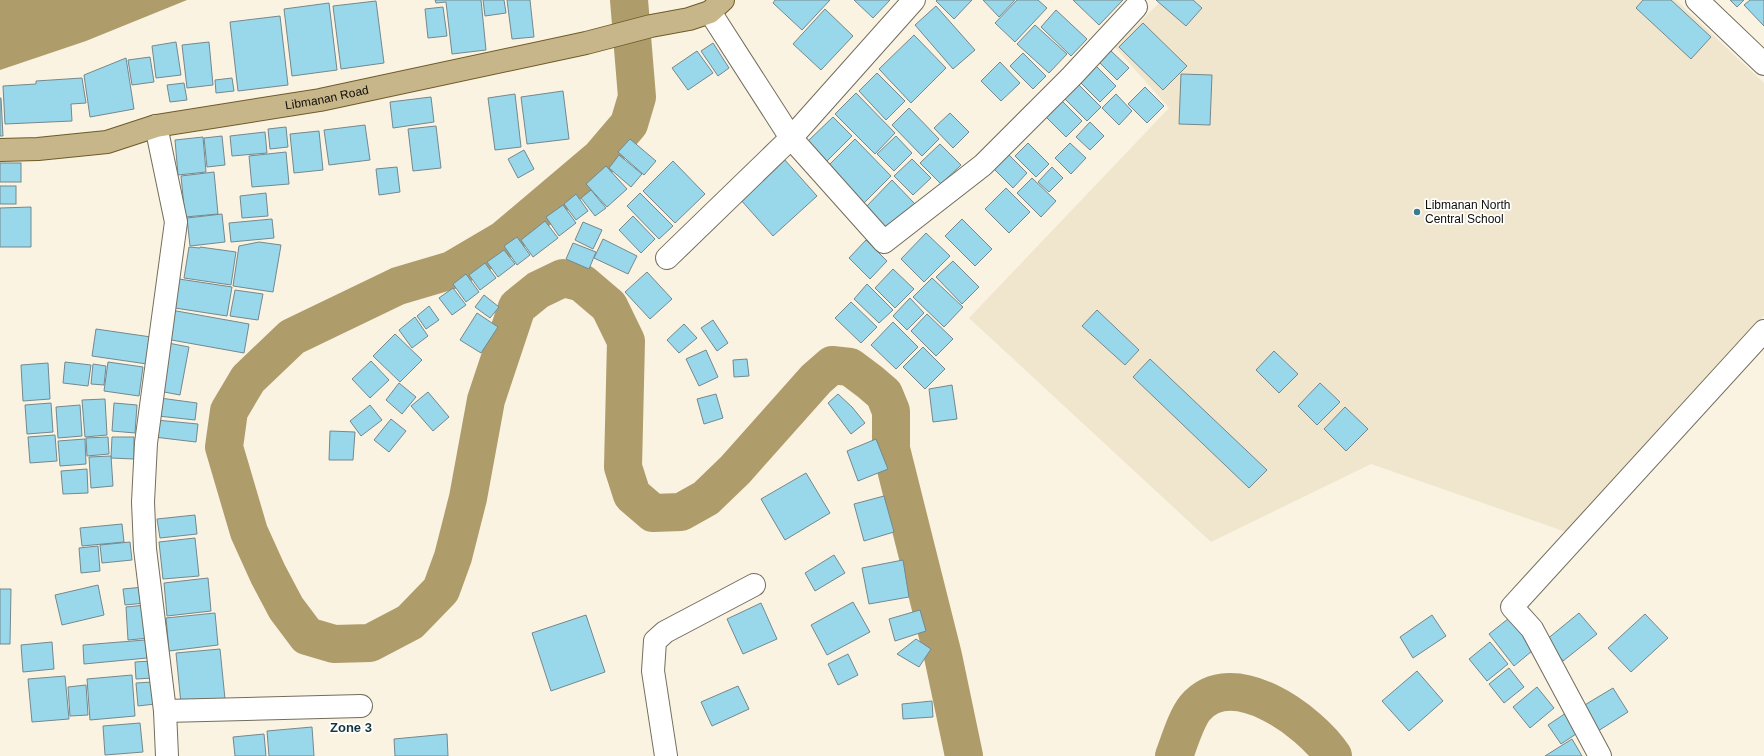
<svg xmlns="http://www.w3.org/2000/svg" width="1764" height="756" font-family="Helvetica,sans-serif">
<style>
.built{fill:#f0e6cd}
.water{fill:#ae9c6b}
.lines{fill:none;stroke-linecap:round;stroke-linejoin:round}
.river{stroke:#ae9c6b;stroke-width:38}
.building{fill:#99d8eb;stroke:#74888e}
.minor-casing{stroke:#736d5d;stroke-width:24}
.major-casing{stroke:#6e5b28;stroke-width:24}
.minor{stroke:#fff;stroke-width:22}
.major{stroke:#c7b689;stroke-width:22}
.poi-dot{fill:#3b7d8f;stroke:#fff;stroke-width:1.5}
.labels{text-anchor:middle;stroke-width:3.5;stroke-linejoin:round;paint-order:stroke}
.street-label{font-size:12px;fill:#0e0c06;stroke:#fff}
.poi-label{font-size:12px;fill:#0e0c06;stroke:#fff;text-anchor:start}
.neighbourhood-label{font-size:13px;font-weight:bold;fill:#15353d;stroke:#fff}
</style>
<rect width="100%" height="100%" fill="#faf3e1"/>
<polygon class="built" points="1162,0 1676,0 1764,83 1764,316 1566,532 1371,464 1211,542 969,318 1169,108 1115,47"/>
<polygon class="water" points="0,0 187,0 86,41 0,70"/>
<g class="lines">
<g class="river">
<polyline points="629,0 637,97 629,124 600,158 503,240 452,270 398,286 292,337 248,379 229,411 224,447 249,532 268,574 286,608 307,636 334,644 370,643 410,622 441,590 453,557 468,498 486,400 517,307 538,290 563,278 582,283 609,306 626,341 623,467 632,495 653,513 681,512 706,498 735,470 816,379 832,365 850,367 870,382 884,394 891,411 891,449 943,656 964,756"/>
<path d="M1174,756C1179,743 1186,719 1195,708C1232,664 1310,721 1333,756"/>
</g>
</g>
<g class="building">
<polygon points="435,0 481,0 486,50 452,54 446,2 436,3"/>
<polygon points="483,0 504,0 506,13 485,16"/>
<polygon points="507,0 530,0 534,37 512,39"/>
<polygon points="775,0 830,0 802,30 773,3"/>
<polygon points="854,0 890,0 873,18"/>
<polygon points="937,0 972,0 954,19 936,1"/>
<polygon points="983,0 1015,0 999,17"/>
<polygon points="1017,0 1038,0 1047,8 1015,42 995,23"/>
<polygon points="1073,0 1123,0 1099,25"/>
<polygon points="1156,0 1193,0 1202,8 1186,26"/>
<polygon points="1643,0 1671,0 1711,37 1691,59 1636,8"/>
<polygon points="1730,0 1744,0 1737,7"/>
<polygon points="1750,0 1764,0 1764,26 1744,5"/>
<polygon points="376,1 384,63 341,69 333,6"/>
<polygon points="329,3 337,70 292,76 284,9"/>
<polygon points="936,6 975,50 953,69 915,25"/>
<polygon points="443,7 447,36 428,38 425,9"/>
<polygon points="825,9 853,36 821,70 793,44"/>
<polygon points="1056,10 1087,39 1071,56 1041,27"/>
<polygon points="280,16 288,85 238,91 230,22"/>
<polygon points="1143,23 1187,66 1163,90 1119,47"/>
<polygon points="1035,25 1067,54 1049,73 1017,44"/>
<polygon points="914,35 946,68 911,103 879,69"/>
<polygon points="176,42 181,75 156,78 152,46"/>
<polygon points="209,42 213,85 187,88 182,45"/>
<polygon points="713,43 729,68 718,76 701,51"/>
<polygon points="697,51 713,73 688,90 672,68"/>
<polygon points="1111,51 1129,68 1117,80 1099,62"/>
<polygon points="1023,53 1046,76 1033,89 1010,66"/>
<polygon points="150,57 154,82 132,85 128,60"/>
<polygon points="126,58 134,109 90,117 84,75"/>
<polygon points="1000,62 1020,83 1001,101 981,81"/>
<polygon points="1096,66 1116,86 1100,102 1080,82"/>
<polygon points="877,73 905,101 886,120 859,91"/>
<polygon points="1181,74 1212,75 1210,125 1179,124"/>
<polygon points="82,78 86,103 71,104 72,121 5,124 3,86 36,84 36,81"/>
<polygon points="232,78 234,91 216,93 215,80"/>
<polygon points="184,83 187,100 170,102 167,85"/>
<polygon points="1078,84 1101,107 1087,121 1064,98"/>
<polygon points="1145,87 1164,106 1147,123 1128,104"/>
<polygon points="563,91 569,139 527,144 521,97"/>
<polygon points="856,93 895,133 875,154 835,114"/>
<polygon points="515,94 521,147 495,150 488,98"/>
<polygon points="1116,94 1132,111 1119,125 1102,108"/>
<polygon points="431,97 434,122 393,128 390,102"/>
<polygon points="0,98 1,98 3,136 0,136"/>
<polygon points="1061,100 1082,121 1066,137 1045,116"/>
<polygon points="909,108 939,139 922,156 892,125"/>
<polygon points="950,113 969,132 953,148 934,128"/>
<polygon points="833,117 852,136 826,162 807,142"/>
<polygon points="1090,122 1104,136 1090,150 1076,137"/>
<polygon points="365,125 370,160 329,165 324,130"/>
<polygon points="436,126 441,168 413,171 408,129"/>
<polygon points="286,127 288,147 270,149 268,129"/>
<polygon points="319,131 323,170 294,173 290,134"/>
<polygon points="265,132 267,153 232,156 230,136"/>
<polygon points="222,136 225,165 207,167 204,138"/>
<polygon points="896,136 912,153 894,171 877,154"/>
<polygon points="203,137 206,172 178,175 175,140"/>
<polygon points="630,139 656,161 644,175 618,152"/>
<polygon points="855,139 891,176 864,203 828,166"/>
<polygon points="1028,143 1049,164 1036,177 1015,156"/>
<polygon points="1070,143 1086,158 1071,174 1055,158"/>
<polygon points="940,144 961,165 941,184 920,163"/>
<polygon points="524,150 534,169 518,178 508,159"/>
<polygon points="286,152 289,184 252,187 249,156"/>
<polygon points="1008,154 1027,173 1013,188 994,169"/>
<polygon points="619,155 642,174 631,187 609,168"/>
<polygon points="784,159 817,196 773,236 740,199"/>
<polygon points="912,159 931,178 913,195 894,176"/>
<polygon points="673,161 705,194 675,223 643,191"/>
<rect x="0" y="163" width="21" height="19"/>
<polygon points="606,166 627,189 607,207 586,184"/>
<polygon points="397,167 400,192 379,195 376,169"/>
<polygon points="1052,167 1063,178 1049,192 1038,182"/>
<polygon points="214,172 218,214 185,217 181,176"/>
<polygon points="1032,178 1056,201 1041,217 1017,193"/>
<polygon points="892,180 915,204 889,230 866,207"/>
<rect x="0" y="186" width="16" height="18"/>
<polygon points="1006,188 1030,212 1009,233 985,209"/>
<polygon points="591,190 606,208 595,216 581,198"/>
<polygon points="266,193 268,216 242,218 240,196"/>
<polygon points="640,193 673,226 659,239 627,206"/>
<polygon points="576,194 588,211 576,220 564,204"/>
<polygon points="563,205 576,223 559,236 546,217"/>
<polygon points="31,207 31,247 0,247 0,208"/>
<polygon points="222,214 225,242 190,246 187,218"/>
<polygon points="633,216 655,239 641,253 619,230"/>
<polygon points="272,219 274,238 231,242 229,223"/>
<polygon points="962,219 992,249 975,266 945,236"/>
<polygon points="545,221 558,238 533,257 521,240"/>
<polygon points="583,222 602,230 593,249 575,240"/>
<polygon points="926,233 950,256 924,282 901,259"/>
<polygon points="517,237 530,255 517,265 504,246"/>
<polygon points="603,239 637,256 628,274 594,258"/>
<polygon points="866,240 887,261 870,279 849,258"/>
<polygon points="259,242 281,245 273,292 233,286 239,246"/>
<polygon points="573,243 596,252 589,269 566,259"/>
<polygon points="189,247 200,248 200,247 236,252 231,285 184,278"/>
<polygon points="504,250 515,264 498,277 487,262"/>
<polygon points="953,261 979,287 962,304 936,277"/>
<polygon points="485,263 496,278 480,290 469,275"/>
<polygon points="893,269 914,289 895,308 875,288"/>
<polygon points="647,272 672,299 650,319 625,292"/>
<polygon points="466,274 479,292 466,302 453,284"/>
<polygon points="932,278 963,307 944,327 913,297"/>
<polygon points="179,279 232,287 227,316 175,308"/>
<polygon points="867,284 893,310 879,323 854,299"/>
<polygon points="453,288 466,305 452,315 439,298"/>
<polygon points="235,290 263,294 258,320 230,316"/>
<polygon points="484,295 499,307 490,318 475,307"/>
<polygon points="910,298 924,313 907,330 893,316"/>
<polygon points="851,302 877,327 861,343 835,318"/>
<polygon points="429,306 439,320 426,329 417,316"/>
<polygon points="171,310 249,324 244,353 166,339"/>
<polygon points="1097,310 1139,350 1125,365 1082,326"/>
<polygon points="477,313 498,327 481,353 460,340"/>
<polygon points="927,314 953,339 936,356 911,331"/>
<polygon points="415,317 428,336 412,348 399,330"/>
<polygon points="713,320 728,343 717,351 701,328"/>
<polygon points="893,322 918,347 896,369 871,345"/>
<polygon points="684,324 697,338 679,353 667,340"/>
<polygon points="96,329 151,337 147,364 92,356"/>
<polygon points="395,334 422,360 400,382 373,356"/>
<polygon points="168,343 189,347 180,395 159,391"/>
<polygon points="923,347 945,369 925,389 903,367"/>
<polygon points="706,350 718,377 699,386 686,359"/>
<polygon points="1274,351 1298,374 1279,393 1256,370"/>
<polygon points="747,359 749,376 734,377 733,360"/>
<polygon points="1150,359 1267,470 1249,488 1133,377"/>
<polygon points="371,361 389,380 370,398 352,379"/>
<polygon points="65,362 91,365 88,386 63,383"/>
<polygon points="108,362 143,367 139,396 104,391"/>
<polygon points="48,363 50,399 23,401 21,365"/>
<polygon points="93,364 106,366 104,385 91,384"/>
<polygon points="399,383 416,397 402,414 386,400"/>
<polygon points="1320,383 1340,402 1317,425 1298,406"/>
<polygon points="952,385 957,419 933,422 929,389"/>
<polygon points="428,392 449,417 433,431 411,406"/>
<polygon points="716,394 723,418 704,424 697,399"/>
<polygon points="838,394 852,407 865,423 851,434 828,403"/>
<polygon points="160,398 197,403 195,420 158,416"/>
<polygon points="105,399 107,435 85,437 82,400"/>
<polygon points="51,403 53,432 27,434 25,405"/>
<polygon points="114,403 137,405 135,433 112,431"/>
<polygon points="80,405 82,436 58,438 56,407"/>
<polygon points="370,405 382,420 361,436 350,421"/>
<polygon points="1345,407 1368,429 1346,451 1324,429"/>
<polygon points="391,419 406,431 389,452 374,440"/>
<polygon points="156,420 198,424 196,442 154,437"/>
<polygon points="330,431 355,432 353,460 329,460"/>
<polygon points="55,435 57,461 30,463 28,437"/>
<polygon points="108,437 109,454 87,456 86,438"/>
<polygon points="112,437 134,437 134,459 111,458"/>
<polygon points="85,439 86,464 60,466 58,441"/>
<polygon points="876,439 888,469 858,481 847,451"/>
<polygon points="111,456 113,486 91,488 89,457"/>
<polygon points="87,469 88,493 63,494 61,471"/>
<polygon points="806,473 830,513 785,540 761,499"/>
<polygon points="884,496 894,532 864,541 854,504"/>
<polygon points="195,515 197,534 160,538 157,519"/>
<polygon points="122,524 124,542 82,546 80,528"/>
<polygon points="195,538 199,576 163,579 159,542"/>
<polygon points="130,542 132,560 102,563 100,545"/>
<polygon points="98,546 100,571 81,573 79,548"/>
<polygon points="834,555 845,573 815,591 805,573"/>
<polygon points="903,560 909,597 869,604 862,568"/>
<polygon points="208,578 211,611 167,616 164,583"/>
<polygon points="98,585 104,615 62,625 55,595"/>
<polygon points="144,587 145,603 125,605 123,589"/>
<polygon points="0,589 11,589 10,644 0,644"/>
<polygon points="853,602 870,632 827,655 811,625"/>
<polygon points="761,603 777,639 743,654 727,619"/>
<polygon points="146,605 149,638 128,640 126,607"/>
<polygon points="920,610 926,631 895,641 889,619"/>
<polygon points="215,613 218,645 169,651 166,618"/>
<polygon points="1579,613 1597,634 1563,661 1546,640"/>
<polygon points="1645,614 1668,638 1631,672 1608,648"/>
<polygon points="586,615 605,672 551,691 532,633"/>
<polygon points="1432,615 1446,636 1413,658 1400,637"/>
<polygon points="1513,615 1538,646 1514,666 1489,634"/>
<polygon points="916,639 931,649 919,667 897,654"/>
<polygon points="145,640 147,658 84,664 83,645"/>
<polygon points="52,642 54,669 23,672 21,645"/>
<polygon points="1490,642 1508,664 1487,681 1469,659"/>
<polygon points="220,649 225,699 181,704 176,653"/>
<polygon points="848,654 858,675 838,685 828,664"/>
<polygon points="152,661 153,678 136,679 135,662"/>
<polygon points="1509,668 1524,687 1504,703 1489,684"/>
<polygon points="1417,671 1443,701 1409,731 1382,701"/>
<polygon points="132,675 135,716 90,720 87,679"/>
<polygon points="65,676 69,719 32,722 28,679"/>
<polygon points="153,682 155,704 138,706 136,683"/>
<polygon points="86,685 88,715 70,716 68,687"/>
<polygon points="738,686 749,709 712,726 701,702"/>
<polygon points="1537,687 1554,708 1530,728 1513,707"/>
<polygon points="1613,688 1628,712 1598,731 1583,706"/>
<polygon points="932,701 933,717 903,719 902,704"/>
<polygon points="1569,711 1582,730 1561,744 1548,725"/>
<polygon points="140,723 143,752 105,755 103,726"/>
<polygon points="312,727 314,756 269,756 267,731"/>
<polygon points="264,734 266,756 235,756 233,737"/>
<polygon points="447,734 448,756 395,756 394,739"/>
<polygon points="1572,739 1582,756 1545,756"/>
</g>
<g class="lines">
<defs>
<g id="minor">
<polyline points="1697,0 1764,64"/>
<polyline points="710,12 791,138 884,242 983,165 1072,76 1136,7"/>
<polyline points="156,126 176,222 146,443 143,502 145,549 165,711 167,756"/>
<polyline points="667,258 791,138 914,0"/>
<polyline points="165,711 361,706"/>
<polyline points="666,756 653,671 655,641 665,632 754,585"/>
<polyline points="1600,756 1532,629 1512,607 1764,331"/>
</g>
<g id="major">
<path id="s1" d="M0,150L38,149L107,142L156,126L320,100L586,43L651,26L689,19L710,12L723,0"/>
</g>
</defs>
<use href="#minor" class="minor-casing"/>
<use href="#major" class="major-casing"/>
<use href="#minor" class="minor"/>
<use href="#major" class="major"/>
</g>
<circle class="poi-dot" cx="1417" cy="212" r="4"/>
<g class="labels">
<g class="street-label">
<text dy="4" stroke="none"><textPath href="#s1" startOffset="332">Libmanan Road</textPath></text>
</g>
<g class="poi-label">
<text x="1425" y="209">Libmanan North<tspan x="1425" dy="14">Central School</tspan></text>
</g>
<g class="neighbourhood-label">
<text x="351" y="732">Zone 3</text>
</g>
</g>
</svg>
